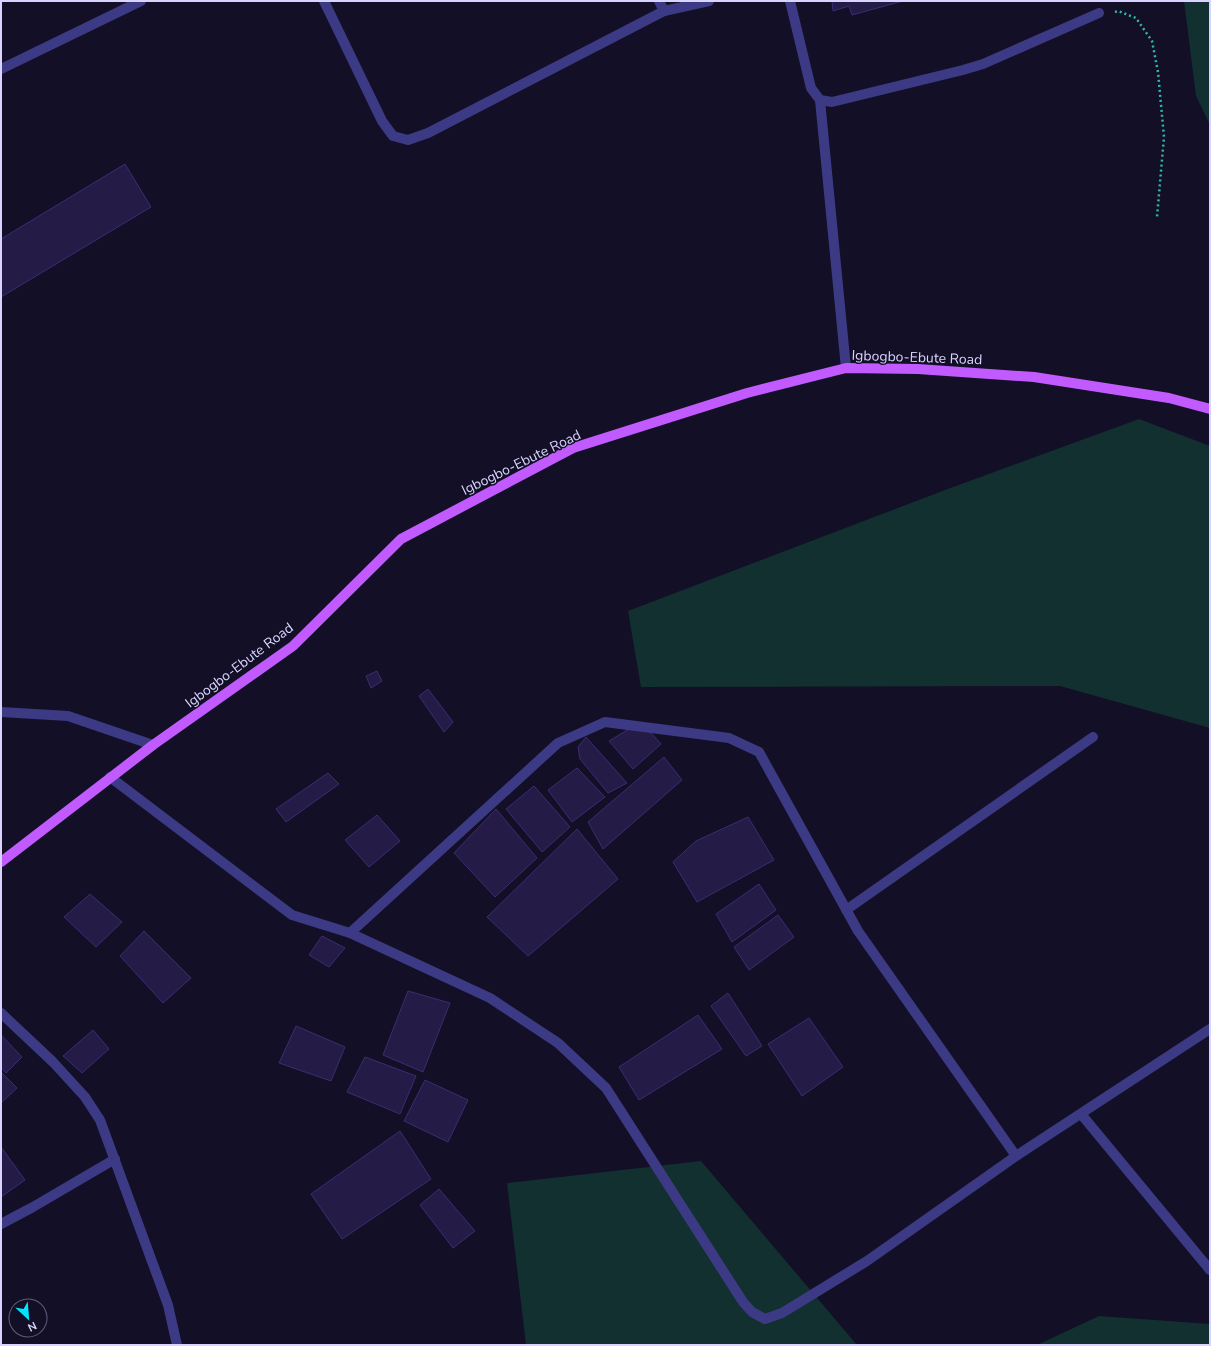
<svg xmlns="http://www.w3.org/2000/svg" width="1211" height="1346" font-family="'Nunito Sans',sans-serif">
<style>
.green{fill:#12302f}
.building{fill:#241b47;stroke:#3b2d73}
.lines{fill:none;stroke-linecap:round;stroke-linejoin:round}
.path{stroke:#2fb8b0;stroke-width:2.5;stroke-dasharray:2 3;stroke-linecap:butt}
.minor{stroke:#3d3a85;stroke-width:10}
.major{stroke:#c25bff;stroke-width:10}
.labels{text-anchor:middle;stroke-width:3;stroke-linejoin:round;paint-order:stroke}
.street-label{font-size:14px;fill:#d9d4ff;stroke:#130f26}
</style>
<rect width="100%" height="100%" fill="#130f26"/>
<g class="green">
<polygon points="1184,1 1210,1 1210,125 1196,96"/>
<polygon points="1139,419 1210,446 1210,728 1060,686 641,687 628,611 945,490"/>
<polygon points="701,1161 857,1345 526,1345 507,1183"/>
<polygon points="1099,1316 1210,1324 1210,1345 1037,1345"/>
</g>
<g class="building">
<polygon points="832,1 903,1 852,15 849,6 833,11"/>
<polygon points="125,164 151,207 1,297 1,239"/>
<polygon points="377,671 382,681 371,688 366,676"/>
<polygon points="428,689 453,722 444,732 419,696"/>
<polygon points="634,726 651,733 661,744 633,769 609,741"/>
<polygon points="586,737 627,783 608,793 580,759 578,747"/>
<polygon points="664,757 682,780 603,849 588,822"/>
<polygon points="577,768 605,797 572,822 548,790"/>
<polygon points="328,773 339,784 286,822 276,809"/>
<polygon points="534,786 570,827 542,852 506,809"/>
<polygon points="496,809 537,858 495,897 454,853"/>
<polygon points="377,815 400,841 369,867 345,840"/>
<polygon points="748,817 774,860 697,902 673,862 696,841"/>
<polygon points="577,829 618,879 528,956 487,917"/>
<polygon points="759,884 776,910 732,942 716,914"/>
<polygon points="90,894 122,922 96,947 64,917"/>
<polygon points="778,915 794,937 749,970 734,947"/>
<polygon points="144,931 191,978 163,1003 120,956"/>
<polygon points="322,936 345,948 329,967 309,955"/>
<polygon points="408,991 450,1003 423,1072 383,1055"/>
<polygon points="728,993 762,1046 746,1056 711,1006"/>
<polygon points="698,1015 722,1049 639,1100 619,1067"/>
<polygon points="809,1018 843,1067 802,1096 768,1044"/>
<polygon points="296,1026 345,1047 331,1081 279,1063"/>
<polygon points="93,1030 109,1049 82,1073 63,1056"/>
<polygon points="1,1035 22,1057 6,1073 1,1067"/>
<polygon points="365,1057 416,1076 400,1114 347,1092"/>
<polygon points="1,1072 17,1088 1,1103"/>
<polygon points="425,1080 468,1100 448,1142 404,1121"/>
<polygon points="400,1131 431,1179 342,1239 311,1194"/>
<polygon points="1,1147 25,1180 1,1197"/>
<polygon points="439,1189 475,1231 453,1248 420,1205"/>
</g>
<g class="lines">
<polyline class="path" points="1115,12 1118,11 1136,18 1152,41 1158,72 1164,137 1157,217"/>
<g class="minor">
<polyline points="324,1 382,121 393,136 408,140 428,133 664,11 709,1"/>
<polyline points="659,1 664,11"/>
<polyline points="790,1 811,88 820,100 832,102 963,70 983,64 1099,13"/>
<polyline points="1,69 141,1"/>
<polyline points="820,100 846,368"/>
<polyline points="1,712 68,716 153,745"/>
<polyline points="110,777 292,915 350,933 490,998 558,1043 606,1088 743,1302 752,1312 765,1319 782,1313 867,1261 1016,1156 1210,1029"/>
<polyline points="846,910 1093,737"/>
<polyline points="350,933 558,743 605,722 729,738 759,752 858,931 1016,1156"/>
<polyline points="1,1013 53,1062 85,1097 100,1120 168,1305 177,1345"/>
<polyline points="1081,1114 1210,1270"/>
<polyline points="1,1224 33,1207 115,1159"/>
</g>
<polyline class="major" points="1,862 153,745 293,646 401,539 573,448 747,393 846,368 918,369 1034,377 1169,398 1210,409"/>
</g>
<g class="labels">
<g class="street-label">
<text transform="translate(917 357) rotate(2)" y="5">Igbogbo-Ebute Road</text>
<text transform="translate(521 462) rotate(-26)" y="5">Igbogbo-Ebute Road</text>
<text transform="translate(239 665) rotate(-37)" y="5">Igbogbo-Ebute Road</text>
</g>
</g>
<rect width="1211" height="1346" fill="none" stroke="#d9d4ff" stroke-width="4"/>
<g transform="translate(28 1318) rotate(154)"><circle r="19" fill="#130f26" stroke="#625e7d"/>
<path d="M0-3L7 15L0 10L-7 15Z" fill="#00e5ff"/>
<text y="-6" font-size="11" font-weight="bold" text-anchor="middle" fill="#d9d4ff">N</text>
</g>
</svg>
